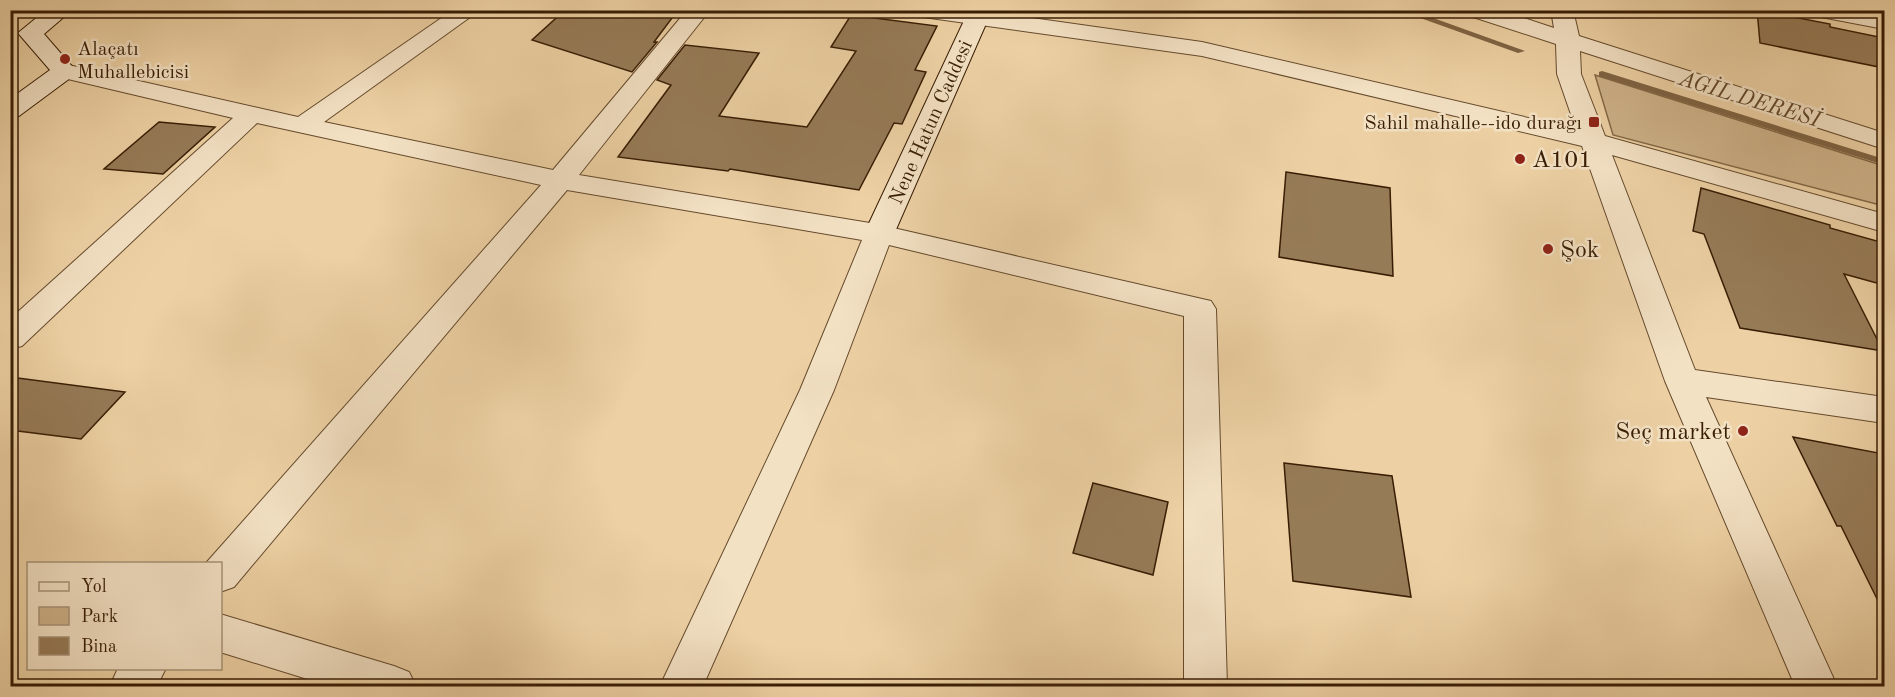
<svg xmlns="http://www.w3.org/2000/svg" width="1895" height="697" font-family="'Old Standard TT',serif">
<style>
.green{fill:#ceb289;stroke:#836846;stroke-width:1.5}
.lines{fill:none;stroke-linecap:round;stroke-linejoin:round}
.stream{fill:#7f6444;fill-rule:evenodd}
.building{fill:#967b57;stroke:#381d04;stroke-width:1.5}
.street-casing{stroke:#654a2c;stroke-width:2}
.secondary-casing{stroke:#381d04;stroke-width:2}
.street{fill:#f3e1c4;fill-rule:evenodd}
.secondary{fill:#f3e1c4;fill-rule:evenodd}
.poi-dot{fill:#8f2418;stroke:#f3e1c4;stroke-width:2}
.labels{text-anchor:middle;stroke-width:5;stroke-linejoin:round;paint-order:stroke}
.far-poi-label{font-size:20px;fill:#381d04;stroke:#f3e1c4;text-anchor:start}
.far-street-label{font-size:20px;fill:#381d04;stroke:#f3e1c4}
.far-water-label{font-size:22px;font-style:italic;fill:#624729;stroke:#f3e1c4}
.poi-label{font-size:24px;fill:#381d04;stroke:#f3e1c4;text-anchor:start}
</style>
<rect width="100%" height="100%" fill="#edd1a4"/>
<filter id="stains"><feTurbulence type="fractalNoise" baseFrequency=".00333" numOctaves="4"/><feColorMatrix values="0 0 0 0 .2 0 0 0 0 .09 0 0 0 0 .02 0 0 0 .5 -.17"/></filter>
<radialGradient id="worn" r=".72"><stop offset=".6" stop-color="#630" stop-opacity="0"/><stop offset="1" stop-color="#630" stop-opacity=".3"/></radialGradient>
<polygon class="green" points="1595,75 1884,166 1884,206 1613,135"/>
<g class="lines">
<g class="stream">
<polygon points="1398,10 1411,10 1525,51 1518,53"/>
<polygon points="1602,71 1884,159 1884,165 1599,76 1599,72"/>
</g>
</g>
<g class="building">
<polygon points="565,10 678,10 654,42 657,42 632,72 532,40"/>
<polygon points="1757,10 1830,24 1830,27 1884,38 1884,68 1760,43"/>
<polygon points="851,15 937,26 915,70 926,72 902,124 894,123 859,190 730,169 728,171 618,157 671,85 657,80 685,45 759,53 719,116 807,127 856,51 831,47"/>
<polygon points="159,122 215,127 163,174 104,169"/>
<polygon points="1286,172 1390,188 1393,276 1279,257"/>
<polygon points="1701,188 1830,225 1830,228 1884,243 1884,285 1844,274 1883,351 1740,328 1704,234 1693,231"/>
<polygon points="10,377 125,392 81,439 10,430"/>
<polygon points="1793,437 1884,454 1884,613 1841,526 1837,526"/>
<polygon points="1284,463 1392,476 1411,597 1293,581"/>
<polygon points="1093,483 1168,502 1153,575 1073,553"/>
</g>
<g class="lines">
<defs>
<g id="street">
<polygon points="453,10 480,10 324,122 553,170 687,10 710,10 579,175 876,224 1211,301 1216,309 1227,686 1184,686 1184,316 889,245 834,390 703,686 660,686 800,390 862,240 567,190 234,587 220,592 220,564 206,563 541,185 257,123 22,346 10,349 10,319 233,118 55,76 52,71 55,66 64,64 298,117"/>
<polygon points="912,10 976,10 1202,42 1576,129 1557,74 1556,44 1467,15 1464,10 1500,10 1554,28 1551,10 1573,10 1579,36 1884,133 1884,149 1580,51 1581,74 1605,136 1884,214 1884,232 1612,155 1695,370 1884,397 1884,423 1706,397 1837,686 1795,686 1665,381 1582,146 1202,56 923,17 915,15"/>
<polygon points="1810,10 1860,10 1884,15 1884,29 1821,17 1813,15"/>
<polygon points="220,614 394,666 409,672 416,686 330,686 220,652"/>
<polygon points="118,668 166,668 157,686 110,686"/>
</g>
<g id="secondary">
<polygon points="46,10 72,10 44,34 76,71 73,76 19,116 10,119 10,99 50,70 18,33"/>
<polygon points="969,10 992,10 894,234 889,241 879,243 869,241 864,234"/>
</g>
</defs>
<use href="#street" class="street-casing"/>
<use href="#secondary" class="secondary-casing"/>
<use href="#street" class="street"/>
<use href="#secondary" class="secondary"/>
</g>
<g class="poi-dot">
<circle cx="65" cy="59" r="6"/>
<rect x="1588" y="116" width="12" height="12" rx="3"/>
<circle cx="1520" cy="159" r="6"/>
<circle cx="1548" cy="249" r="6"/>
<circle cx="1743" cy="431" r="6"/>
</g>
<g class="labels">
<g class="far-poi-label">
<text x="77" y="55">Alaçatı<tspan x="77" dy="23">Muhallebicisi</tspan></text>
<text x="1582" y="129" text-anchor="end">Sahil mahalle--ido durağı</text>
</g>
<g class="far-street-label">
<text transform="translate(930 122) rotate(-66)" y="7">Nene Hatun Caddesi</text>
</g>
<g class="far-water-label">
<text transform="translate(1750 98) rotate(17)" y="8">AGİL DERESİ</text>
</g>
<g class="poi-label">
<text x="1532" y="167">A101</text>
<text x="1560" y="257">Şok</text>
<text x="1731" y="439" text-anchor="end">Seç market</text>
</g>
</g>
<rect width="1895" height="697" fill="none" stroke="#edd1a4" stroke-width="36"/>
<rect x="12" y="12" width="1871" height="673" fill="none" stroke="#381d04" stroke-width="3"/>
<rect x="18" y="18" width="1859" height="661" fill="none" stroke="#381d04" stroke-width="1.5"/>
<rect x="27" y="562" width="195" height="108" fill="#f3e1c4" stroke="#a89377" stroke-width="1.5"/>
<rect x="39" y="582" width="30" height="9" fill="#f3e1c4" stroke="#a89377" stroke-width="1.5"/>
<text x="81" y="592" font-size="18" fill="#381d04">Yol</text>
<rect x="39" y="607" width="30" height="18" fill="#ceb289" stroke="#a89377" stroke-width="1.5"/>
<text x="81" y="622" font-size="18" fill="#381d04">Park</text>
<rect x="39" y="637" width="30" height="18" fill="#967b57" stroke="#a89377" stroke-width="1.5"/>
<text x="81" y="652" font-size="18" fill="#381d04">Bina</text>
<rect width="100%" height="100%" filter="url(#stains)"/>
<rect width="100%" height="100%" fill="url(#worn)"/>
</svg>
